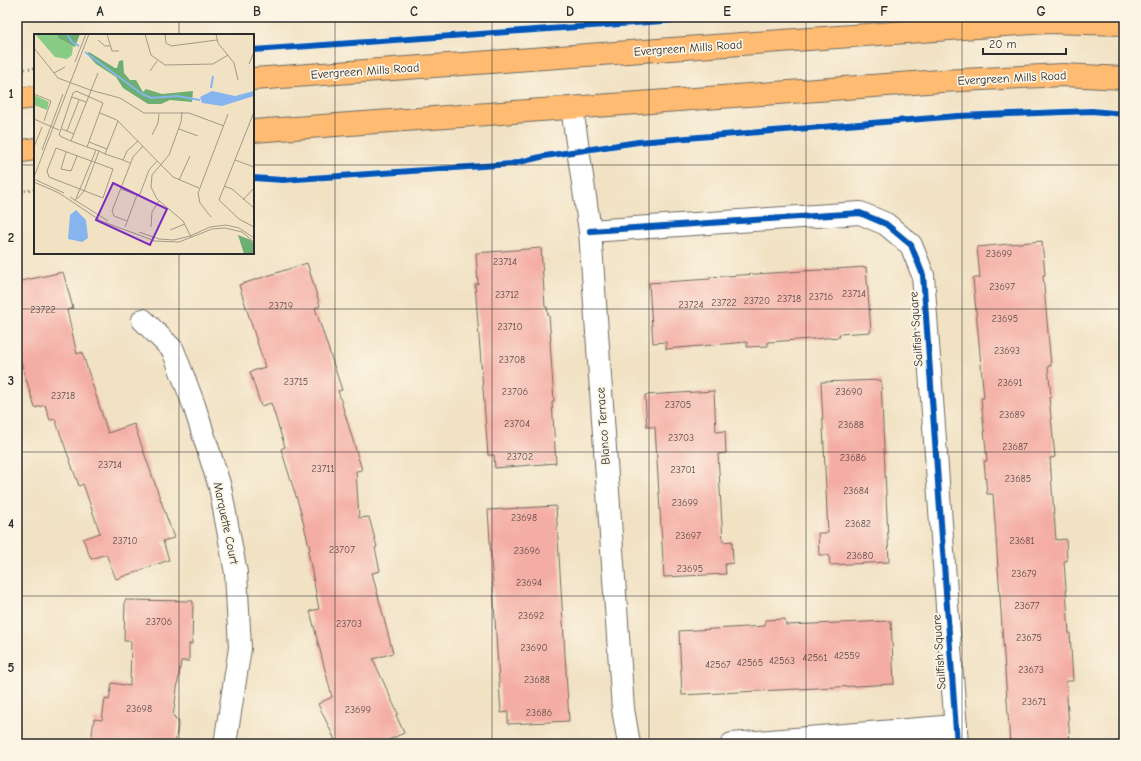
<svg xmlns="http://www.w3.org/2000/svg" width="1141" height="761" font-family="'Comic Neue',sans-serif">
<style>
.building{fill:#f4ada4}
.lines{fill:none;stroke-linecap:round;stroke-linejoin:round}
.minor-casing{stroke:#706b61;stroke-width:24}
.major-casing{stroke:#706b61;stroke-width:24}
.path{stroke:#706b61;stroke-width:2.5;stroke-dasharray:1 3;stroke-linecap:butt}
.minor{stroke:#fff;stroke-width:22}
.major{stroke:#ffbb71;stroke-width:22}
.cycleway-casing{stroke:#fcf5e5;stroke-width:8}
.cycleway{stroke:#0057b8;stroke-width:6}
.grid{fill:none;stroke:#2b2b2b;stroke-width:1;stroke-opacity:0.55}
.labels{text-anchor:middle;stroke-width:3.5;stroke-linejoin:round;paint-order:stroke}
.number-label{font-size:10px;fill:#5d4c49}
.street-label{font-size:12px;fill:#2b2b2b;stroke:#fcf5e5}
.inset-river{fill:none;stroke:#85b4ef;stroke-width:2}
.inset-road{fill:none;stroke:#a29987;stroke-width:1}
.view{fill:#7b2cbf;fill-opacity:0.15;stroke:#7b2cbf;stroke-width:2}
.inset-edge{fill:none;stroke:#2b2b2b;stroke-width:2}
.neatline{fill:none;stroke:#2b2b2b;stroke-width:1.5}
.grid-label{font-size:13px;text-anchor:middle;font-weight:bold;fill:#2b2b2b}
</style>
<rect width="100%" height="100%" fill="#fcf5e5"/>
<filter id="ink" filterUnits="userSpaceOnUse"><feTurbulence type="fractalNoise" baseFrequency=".025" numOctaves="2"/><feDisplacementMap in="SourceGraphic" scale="8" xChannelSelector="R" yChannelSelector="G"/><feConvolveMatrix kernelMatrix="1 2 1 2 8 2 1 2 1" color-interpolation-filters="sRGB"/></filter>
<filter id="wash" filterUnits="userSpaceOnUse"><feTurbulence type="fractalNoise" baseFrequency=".012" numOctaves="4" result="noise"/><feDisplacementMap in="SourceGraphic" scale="16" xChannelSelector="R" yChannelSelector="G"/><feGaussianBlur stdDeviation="0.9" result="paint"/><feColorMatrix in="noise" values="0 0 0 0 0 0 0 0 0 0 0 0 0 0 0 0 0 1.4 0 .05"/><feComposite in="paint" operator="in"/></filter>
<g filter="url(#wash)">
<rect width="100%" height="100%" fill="#f1e2c4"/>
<g id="blocks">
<g class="building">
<polygon points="1042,241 1045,275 1043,275 1051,366 1048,366 1051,397 1049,397 1055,457 1050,458 1052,488 1056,540 1066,539 1067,561 1064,561 1069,633 1070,633 1073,681 1066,681 1070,744 1010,744 993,494 987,494 984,461 987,461 981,398 984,398 973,278 980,278 977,247"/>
<polygon points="541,248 545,307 547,307 548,315 549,315 551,341 550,341 554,402 552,402 556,463 495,468 494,455 488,455 475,284 478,284 476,253"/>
<polygon points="307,263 320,306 315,308 342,390 338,391 362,470 356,471 359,518 369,517 377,547 375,548 380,571 372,573 393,653 373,659 398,714 396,715 404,733 380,744 337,744 318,704 332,697 310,611 319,609 308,551 310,550 300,509 281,449 285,447 271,403 261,406 250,372 265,367 239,285"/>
<polygon points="866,267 871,332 839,334 840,337 768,342 768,346 747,347 747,342 666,349 666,342 653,343 649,283 710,279 710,277"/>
<polygon points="63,272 73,308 67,310 77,354 82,352 108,433 134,424 174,538 163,541 169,560 116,579 106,554 91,559 83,539 100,533 83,484 79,486 55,419 50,420 45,405 35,408 17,349 17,282"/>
<polygon points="881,380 889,562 830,565 829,555 819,555 818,533 828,533 821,382"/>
<polygon points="714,391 716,432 725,431 726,453 718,454 723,542 732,541 733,563 725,564 726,574 664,577 655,427 647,427 645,395"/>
<polygon points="556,506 569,721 508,724 508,712 501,713 488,510"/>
<polygon points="125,600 193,601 192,644 189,644 189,661 181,661 173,716 175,717 175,720 179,720 175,744 105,744 91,742 94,719 102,720 105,699 109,700 112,683 130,686 131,641 124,641"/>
<polygon points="785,619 786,625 891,621 894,684 682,695 679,631 765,626 765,620"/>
</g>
</g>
</g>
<g filter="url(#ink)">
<use href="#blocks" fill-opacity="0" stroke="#706b61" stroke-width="1"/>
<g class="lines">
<defs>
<g id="minor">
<polyline points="572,108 590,231 623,709 629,744"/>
<polyline points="590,231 860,213 886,224 911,245 923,275 957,744"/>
<polyline points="143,320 173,350 194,405 220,487 236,573 240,648 225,744"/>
<polyline points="732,744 956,726"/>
</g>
<g id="major">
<polyline points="253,79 1047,22 1124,24"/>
<polyline points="17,99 35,97"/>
<polyline points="253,131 941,81 1063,75 1124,78"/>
<polyline points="17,152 35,149"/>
</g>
</defs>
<use href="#minor" class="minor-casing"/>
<use href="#major" class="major-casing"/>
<g class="path">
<polyline points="253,50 720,17"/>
<polyline points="17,70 35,68"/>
<polyline points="602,148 638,142 958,116 1092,111 1124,114"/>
<polyline points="253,178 283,180 511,164 554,155"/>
<polyline points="17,192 35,189"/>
</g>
<use href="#minor" class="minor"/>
<use href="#major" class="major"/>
<defs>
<g id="cycleway">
<polyline points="253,50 720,17"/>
<polyline points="253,178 283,180 511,164 545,156 638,142 958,116 1092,111 1124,114"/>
<polyline points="590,231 860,213 886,224 911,245 923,275 957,744"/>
</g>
</defs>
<use href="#cycleway" class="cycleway-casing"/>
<use href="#cycleway" class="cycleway"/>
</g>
</g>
<path class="grid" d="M179,17V35M335,17V744M492,17V744M649,17V744M806,17V744M962,17V744M17,165H35M253,165H1124M179,253V744M17,309H1124M17,452H1124M17,596H1124"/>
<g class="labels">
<g class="number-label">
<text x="999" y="257">23699</text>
<text x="505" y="265">23714</text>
<text x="1002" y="290">23697</text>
<text x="854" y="297">23714</text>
<text x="507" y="298">23712</text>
<text x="821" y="300">23716</text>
<text x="789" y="302">23718</text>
<text x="757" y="304">23720</text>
<text x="724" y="306">23722</text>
<text x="691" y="308">23724</text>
<text x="281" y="309">23719</text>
<text x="43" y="313">23722</text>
<text x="1005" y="322">23695</text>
<text x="510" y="330">23710</text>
<text x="1007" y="354">23693</text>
<text x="512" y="363">23708</text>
<text x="296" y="385">23715</text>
<text x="1010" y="386">23691</text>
<text x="515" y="395">23706</text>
<text x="849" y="395">23690</text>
<text x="63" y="399">23718</text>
<text x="678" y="408">23705</text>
<text x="1012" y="418">23689</text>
<text x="517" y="427">23704</text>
<text x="851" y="428">23688</text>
<text x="681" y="441">23703</text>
<text x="1015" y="450">23687</text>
<text x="520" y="460">23702</text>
<text x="853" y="461">23686</text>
<text x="110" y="468">23714</text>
<text x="323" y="472">23711</text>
<text x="683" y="473">23701</text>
<text x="1018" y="482">23685</text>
<text x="856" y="494">23684</text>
<text x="685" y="506">23699</text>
<text x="524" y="521">23698</text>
<text x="858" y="527">23682</text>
<text x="688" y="539">23697</text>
<text x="125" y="544">23710</text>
<text x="1022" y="544">23681</text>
<text x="342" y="553">23707</text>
<text x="527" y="554">23696</text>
<text x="860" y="559">23680</text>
<text x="690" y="572">23695</text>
<text x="1024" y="577">23679</text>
<text x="529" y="586">23694</text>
<text x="1027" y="609">23677</text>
<text x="531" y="619">23692</text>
<text x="159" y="625">23706</text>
<text x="349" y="627">23703</text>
<text x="1029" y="641">23675</text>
<text x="534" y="651">23690</text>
<text x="847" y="659">42559</text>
<text x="815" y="661">42561</text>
<text x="782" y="664">42563</text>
<text x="750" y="666">42565</text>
<text x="718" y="668">42567</text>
<text x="1031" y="673">23673</text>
<text x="537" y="683">23688</text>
<text x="1034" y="705">23671</text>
<text x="139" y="712">23698</text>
<text x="358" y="713">23699</text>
<text x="539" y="716">23686</text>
</g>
<g class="street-label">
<text transform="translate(688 48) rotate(-4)" y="4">Evergreen Mills Road</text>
<text transform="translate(365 71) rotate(-4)" y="4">Evergreen Mills Road</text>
<text transform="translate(1012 78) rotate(-3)" y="4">Evergreen Mills Road</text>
<text transform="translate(916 329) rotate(-94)" y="4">Sailfish Square</text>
<text transform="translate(603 426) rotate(-94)" y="4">Blanco Terrace</text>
<text transform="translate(226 523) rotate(78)" y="4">Marquette Court</text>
<text transform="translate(939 652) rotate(-94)" y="4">Sailfish Square</text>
</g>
</g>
<g transform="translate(34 34)">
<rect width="220" height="220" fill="#f1e2c4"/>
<path d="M1,0H24V4L39,12L38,21L33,25L21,23ZM0,61L15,68L13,76L0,71Z" fill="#87cb85"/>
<path d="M24,0H46L41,13L24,4ZM55,18L81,34H83L85,27L89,26L90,39L96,46H102L109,58L112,55L128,60L159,57L158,68L136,66L127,70H114L89,54L82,43L62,30L53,20ZM204,201L217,206L220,210V220H210Z" fill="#6daf72"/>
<path d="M178,57L201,62L220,57V62L188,72L168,69L166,63ZM42,176L52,186L54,204L48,208L34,205L36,181Z" fill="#85b4ef"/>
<path class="inset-river" d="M33,0L38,8L45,12M51,18L108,60L117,64L143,62L166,66M177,54L179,42"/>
<path class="inset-road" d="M73,0L78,17H85M111,0L117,21L131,31L179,30L194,21M131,0L132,9L137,12L183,6M182,0L184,9L200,29L204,46M64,6L71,12H76M0,14L24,44L56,56L86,64L110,79H155L190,92M41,28L52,0M215,30L220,18M116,37L123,27M20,39L31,33M0,60L17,67L10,87M38,63L52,68M148,78L147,88L135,121L118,141L117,153L123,165L149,187L157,203M220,78L185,166L205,185L220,193M66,79L83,86L139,143L165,154M0,85L25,96M28,95L40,100M145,95L164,102M33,97L45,66M118,101L124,89L125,80M37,107L64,39M55,108L73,115M0,113L8,93M53,113L69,69L42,57L39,59L25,101L28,103L37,107L53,113L65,117L71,120L89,126L96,129M22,114L79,135L69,164L15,143L13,137ZM8,116L29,60M32,118L27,135L37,137L43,122M71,120L84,87M89,126L93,117L104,107M201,126L220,133M0,143L55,0M0,145L30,159M145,146L156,122M0,148L25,159L67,187L121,207L145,208L178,195L191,194L208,198L220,208M190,152L198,155L220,174M87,155L103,161L106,160L115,136L123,127M36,163L74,187M43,165L50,157L65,117M209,166L220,154M41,167L62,116M177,183L166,169L164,159L194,80M93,187L80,182L78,177L99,123L109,112M91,193L103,161M117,193L118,178L125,167M136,196L151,190M105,198L125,205L140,206L156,202L176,193L192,191L205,194L220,204"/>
<path class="view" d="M79,149L133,175L116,211L62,186Z"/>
<rect width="220" height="220" class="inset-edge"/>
</g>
<rect width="1141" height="761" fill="none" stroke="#fcf5e5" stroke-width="44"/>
<path d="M983 48v6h83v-6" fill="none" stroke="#2b2b2b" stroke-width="2"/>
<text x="989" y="48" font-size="12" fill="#2b2b2b" stroke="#fcf5e5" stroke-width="3" paint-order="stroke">20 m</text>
<rect x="22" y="22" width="1097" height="717" class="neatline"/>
<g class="grid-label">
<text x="100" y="16">A</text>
<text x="257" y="16">B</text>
<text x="414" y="16">C</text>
<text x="570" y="16">D</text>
<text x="727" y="16">E</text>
<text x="884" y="16">F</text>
<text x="1041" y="16">G</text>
<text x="11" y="98">1</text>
<text x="11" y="242">2</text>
<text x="11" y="385">3</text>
<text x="11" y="528">4</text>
<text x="11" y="672">5</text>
</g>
</svg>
